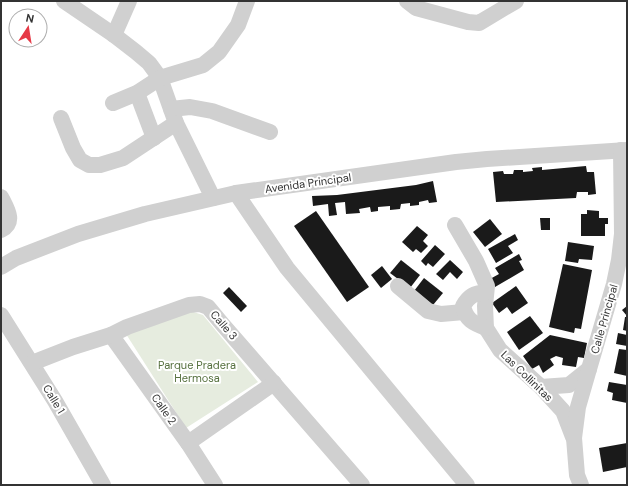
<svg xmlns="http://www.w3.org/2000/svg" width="628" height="486" font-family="'DM Sans',sans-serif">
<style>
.green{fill:#e6ecdf}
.building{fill:#1a1a1a}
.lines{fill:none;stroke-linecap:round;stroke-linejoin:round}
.minor{stroke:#d0d0d0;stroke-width:16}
.labels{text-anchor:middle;stroke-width:4;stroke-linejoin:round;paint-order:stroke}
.street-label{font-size:11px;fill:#333;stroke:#fff}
.park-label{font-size:11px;fill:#56703f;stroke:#fff}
</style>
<rect width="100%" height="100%" fill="#fff"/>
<polygon class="green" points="187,310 203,315 258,382 186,428 126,334"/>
<g class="building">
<polygon points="586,166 587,172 594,172 596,194 588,195 588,192 577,192 576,198 496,202 493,172 503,171 504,174 513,174 514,170 523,170 523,172 533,171 532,168 542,167 542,170"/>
<polygon points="433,181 437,202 429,203 428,200 419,202 419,205 410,206 410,203 401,204 400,209 390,210 390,206 378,207 378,211 371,212 370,207 359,209 360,213 346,214 345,202 335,203 337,215 329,216 328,204 313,206 312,196 337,195 416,185"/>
<polygon points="587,210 599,211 599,218 608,218 608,224 605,224 605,236 581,236 581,214 587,214"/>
<polygon points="316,211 369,287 347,302 294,226"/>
<polygon points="540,218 550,218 550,230 541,230"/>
<polygon points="490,219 502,234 485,247 473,232"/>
<polygon points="417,226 428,235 423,241 428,246 421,253 416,249 413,252 402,242"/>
<polygon points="515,234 518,240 508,246 513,253 496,263 488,249"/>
<polygon points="568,242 594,246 592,260 579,259 578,263 565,261"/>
<polygon points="435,245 445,254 433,267 428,263 426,266 421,261"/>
<polygon points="519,254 522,260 519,261 524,270 495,287 490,279 499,274 495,268"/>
<polygon points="401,260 420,275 410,288 390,273"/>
<polygon points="450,260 463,272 457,279 450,272 443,280 436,274"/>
<polygon points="563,264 592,270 581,329 575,328 574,333 549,327"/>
<polygon points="382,266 392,279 381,288 371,275"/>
<polygon points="424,278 443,293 433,305 414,291"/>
<polygon points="516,286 528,303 512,314 507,307 499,313 492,303"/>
<polygon points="229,287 247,306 241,312 223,293"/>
<polygon points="627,306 627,316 622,310"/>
<polygon points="530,316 543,333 519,350 507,332"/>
<polygon points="625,317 627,317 627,331 623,330"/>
<polygon points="618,333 627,335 627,346 616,344"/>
<polygon points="550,335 587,343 584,358 578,357 576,367 562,365 563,358 556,356 550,359 554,365 543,373 539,365 532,369 523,356"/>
<polygon points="619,349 627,350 627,376 614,373"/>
<polygon points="609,382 627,385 627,403 612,400 613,393 607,391"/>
<polygon points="627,443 627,467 603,472 599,448"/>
</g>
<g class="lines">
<g class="minor">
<polyline points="64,1 114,35 136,52 149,63 160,78 176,123 213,198"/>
<polyline points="407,1 416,8 468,22 479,23 516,1"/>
<polyline points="114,35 129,1"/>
<polyline points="137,93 154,138"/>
<polyline points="113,103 137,93 160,78 203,65 219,52 238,25 247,1"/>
<polyline points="171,109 190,107 212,111 270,132"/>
<polyline points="61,118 73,148 80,160 89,165 100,165 123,158 176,123"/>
<polyline points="236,193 287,268 467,485"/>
<path d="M1,197C7,209 16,222 1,230"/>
<polyline points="455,225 476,261 487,286 485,306 486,328 500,350 541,387 563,411 573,437"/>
<polyline points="1,267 16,258 78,234 145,214 236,193 456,162 487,159 627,150"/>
<polyline points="398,286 428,311 441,314 464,312"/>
<polyline points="1,315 55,401 103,485"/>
<path d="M486,328C473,323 466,320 463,306C469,296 474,293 486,292"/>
<polyline points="111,335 188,443 215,485"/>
<polyline points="32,363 73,347 111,335 127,327 189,305 200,304 208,307 223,325 362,485"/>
<polyline points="541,387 569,385 589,369"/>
<polyline points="188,443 274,383"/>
<polyline points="581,485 577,475 574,438 578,407 589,369 614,284 619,260 622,234 621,150"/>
</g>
</g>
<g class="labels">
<g class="street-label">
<text transform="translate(308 183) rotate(-8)" y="4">Avenida Principal</text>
<text transform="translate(604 319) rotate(-74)" y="4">Calle Principal</text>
<text transform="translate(224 325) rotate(49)" y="4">Calle 3</text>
<text transform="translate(527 376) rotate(44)" y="4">Las Collinitas</text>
<text transform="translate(54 399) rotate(59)" y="4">Calle 1</text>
<text transform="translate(164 409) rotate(55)" y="4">Calle 2</text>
</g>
<g class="park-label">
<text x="197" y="369">Parque Pradera<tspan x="197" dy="13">Hermosa</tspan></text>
</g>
</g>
<rect width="628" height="486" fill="none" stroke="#333333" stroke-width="4"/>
<g transform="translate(28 28) rotate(12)"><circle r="19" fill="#ffffff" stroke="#adadad"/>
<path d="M0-3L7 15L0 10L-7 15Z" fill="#e63946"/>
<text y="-6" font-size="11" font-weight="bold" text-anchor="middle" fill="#333333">N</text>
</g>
</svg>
